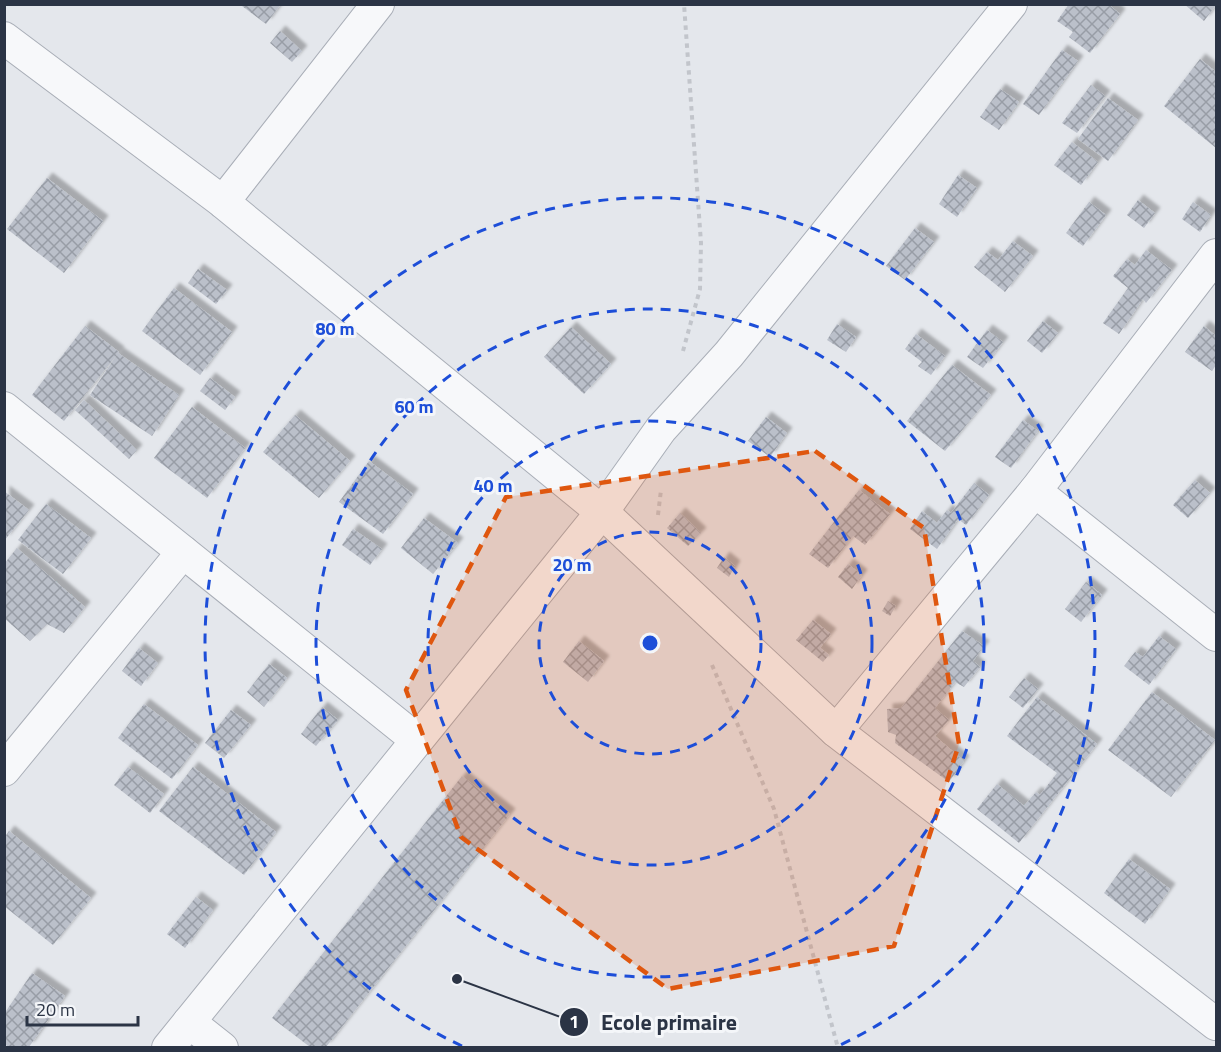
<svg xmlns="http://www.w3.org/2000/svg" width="1221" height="1052" font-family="'Titillium Web',sans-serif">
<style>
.building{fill:url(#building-cross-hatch);filter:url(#shadow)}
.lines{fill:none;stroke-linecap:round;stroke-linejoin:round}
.minor-casing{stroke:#a9aeb7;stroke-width:34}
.path{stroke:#c2c5cb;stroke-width:4;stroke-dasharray:4.5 4.5;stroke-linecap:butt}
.minor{stroke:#f7f8fa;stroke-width:32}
.marked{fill:#df570f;fill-opacity:0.2;stroke:#df570f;stroke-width:4.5;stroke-dasharray:12 8;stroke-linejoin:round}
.ring{fill:none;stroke:#1d4ed8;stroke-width:3;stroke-dasharray:10 8}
.centre{fill:#1d4ed8;stroke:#f4f6f9;stroke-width:3}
.ring-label{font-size:18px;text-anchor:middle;font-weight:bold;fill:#1d4ed8;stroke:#f4f6f9;stroke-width:6;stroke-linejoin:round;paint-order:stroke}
.leader{fill:none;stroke:#2b3445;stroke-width:2}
.callout-dot{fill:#2b3445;stroke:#f4f6f9;stroke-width:2}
.mark-label{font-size:18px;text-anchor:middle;font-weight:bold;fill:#fff}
.callout-label{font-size:22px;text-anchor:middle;font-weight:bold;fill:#2b3445;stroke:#f4f6f9;stroke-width:6;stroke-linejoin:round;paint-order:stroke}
</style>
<defs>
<pattern id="building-cross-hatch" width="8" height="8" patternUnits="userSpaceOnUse" patternTransform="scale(1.5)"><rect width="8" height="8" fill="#bbc0ca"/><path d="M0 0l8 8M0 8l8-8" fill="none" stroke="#989da6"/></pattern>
<filter id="shadow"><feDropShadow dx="5.5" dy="-5.5" stdDeviation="1.5" flood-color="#0004"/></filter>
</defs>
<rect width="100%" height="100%" fill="#e4e7ec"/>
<g class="building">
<polygon points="243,4 281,4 266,24 242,6"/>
<polygon points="1069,4 1108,4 1120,14 1090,53 1069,37 1073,32 1057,21"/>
<polygon points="1184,4 1216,4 1216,5 1204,21"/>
<polygon points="280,31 302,51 292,62 270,43"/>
<polygon points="1062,50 1078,61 1039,115 1023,104"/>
<polygon points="1200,59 1216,72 1216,148 1164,106"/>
<polygon points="1091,85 1105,96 1077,133 1062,123"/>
<polygon points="1000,89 1019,102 999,130 980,117"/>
<polygon points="1108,98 1138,120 1108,161 1078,139"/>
<polygon points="1072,142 1098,162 1081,185 1054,165"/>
<polygon points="958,175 977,188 957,217 939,204"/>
<polygon points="47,178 103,221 64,273 7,229"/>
<polygon points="1138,200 1155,213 1144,228 1127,215"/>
<polygon points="1089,202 1106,215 1083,246 1066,233"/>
<polygon points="1193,202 1211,215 1200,232 1182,219"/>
<polygon points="915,228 934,242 905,280 886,266"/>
<polygon points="1013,241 1033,256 1005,292 974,267 987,252 998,260"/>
<polygon points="1146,250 1172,270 1146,303 1143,299 1119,334 1103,323 1128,288 1113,276 1127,259 1135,265"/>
<polygon points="198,269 227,290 216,304 188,283"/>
<polygon points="174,288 232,332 200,375 142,331"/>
<polygon points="1043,321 1058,333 1042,353 1027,341"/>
<polygon points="837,324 856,337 846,352 827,340"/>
<polygon points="85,326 119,352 64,421 32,395"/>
<polygon points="1204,326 1216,336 1216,365 1212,371 1185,352"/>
<polygon points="571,327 611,364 584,394 544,357"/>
<polygon points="987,330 1003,342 983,368 967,357"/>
<polygon points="916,334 945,356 931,375 918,366 922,362 905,349"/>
<polygon points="118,353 179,395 152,436 90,395"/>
<polygon points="952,365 991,395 945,451 907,421"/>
<polygon points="210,378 235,397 225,410 200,391"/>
<polygon points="84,400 137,450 129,459 75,410"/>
<polygon points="192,407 245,448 207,498 154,458"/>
<polygon points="295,415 350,461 319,498 263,452"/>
<polygon points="766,417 787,433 770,457 748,441"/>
<polygon points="1023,420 1038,431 1011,468 995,457"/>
<polygon points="369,461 413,494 383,534 339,502"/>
<polygon points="1195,480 1210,493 1188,518 1173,505"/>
<polygon points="974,483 989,495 966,525 958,519 937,549 910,529 922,511 937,523 947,510 951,513"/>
<polygon points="859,490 890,514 865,545 853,536 828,568 809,554"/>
<polygon points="4,491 29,510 4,541"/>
<polygon points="46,504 91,538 63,574 18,540"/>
<polygon points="680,513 701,533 688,546 667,528"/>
<polygon points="424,518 458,543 433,574 401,548"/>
<polygon points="353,529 382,549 370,565 342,545"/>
<polygon points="17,548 85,607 64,633 47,624 30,641 4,618 4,564"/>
<polygon points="724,557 735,566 729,577 717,568"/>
<polygon points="848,564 862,575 852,589 838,577"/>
<polygon points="1086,582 1102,595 1081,622 1065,609"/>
<polygon points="888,601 896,606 890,616 882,611"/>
<polygon points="813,620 831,634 820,648 829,655 823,662 796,640"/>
<polygon points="962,631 984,646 973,661 980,667 964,687 955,682 935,708 949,720 935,736 964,761 949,782 895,743 896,735 888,732 887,709 901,708"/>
<polygon points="1159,636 1176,649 1149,685 1124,666 1135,652 1143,657"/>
<polygon points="579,641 604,661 588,682 563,662"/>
<polygon points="139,648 158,663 141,686 122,671"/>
<polygon points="269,664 287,678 264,707 247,692"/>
<polygon points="1024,678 1038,689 1023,708 1009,697"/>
<polygon points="1152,692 1215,740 1171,797 1108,750"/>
<polygon points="1037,697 1097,744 1019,843 977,809 997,784 1024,806 1036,792 1040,795 1057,773 1007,736"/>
<polygon points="144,704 198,745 172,779 118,738"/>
<polygon points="322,707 338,720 316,746 301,734"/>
<polygon points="231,710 251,725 224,758 205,743"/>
<polygon points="128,767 164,794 150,813 114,785"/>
<polygon points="193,767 276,832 244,875 159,811"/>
<polygon points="462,776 510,814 326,1047 310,1047 272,1018"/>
<polygon points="9,831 91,898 53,945 4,906 4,838"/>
<polygon points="1129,859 1170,889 1145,924 1104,893"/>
<polygon points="196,897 213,910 185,948 167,934"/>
<polygon points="32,973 65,996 29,1047 9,1047 4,1044 4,1014"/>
</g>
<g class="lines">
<defs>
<g id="minor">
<polyline points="4,38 223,202 602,512 836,731 1216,1024"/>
<polyline points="223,202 378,4"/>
<polyline points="4,408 417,740"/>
<polyline points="1035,491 1216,635"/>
<polyline points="836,731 1035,491 1216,255"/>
<polyline points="4,770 183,552"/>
<polyline points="189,1022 222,1048"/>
<polyline points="168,1048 602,512 661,429 729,354 1011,4"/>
</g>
</defs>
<use href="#minor" class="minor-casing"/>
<g class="path">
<polyline points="683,351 700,289 701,243 684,4"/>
<polyline points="658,515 661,490"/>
<polyline points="712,665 774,809 838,1048"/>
</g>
<use href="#minor" class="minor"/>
</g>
<path class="marked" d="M815,451L924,528L959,744L894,946L668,989L461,837L406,690L506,497Z"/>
<g class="ring">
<circle cx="650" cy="643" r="111"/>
<circle cx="650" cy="643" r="222"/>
<circle cx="650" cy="643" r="334"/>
<path d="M462 1046A445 445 0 1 1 838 1046"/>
</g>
<circle cx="650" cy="643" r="9" class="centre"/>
<g class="ring-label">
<text x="335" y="335">80 m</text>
<text x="414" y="413">60 m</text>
<text x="493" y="492">40 m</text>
<text x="572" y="571">20 m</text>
</g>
<path class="leader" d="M457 979L574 1022"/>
<g class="callout-dot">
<circle cx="457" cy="979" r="6"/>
<circle cx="574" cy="1022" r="15"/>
</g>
<g class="mark-label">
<text x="574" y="1028">1</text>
</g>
<g class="callout-label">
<text x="669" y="1030">Ecole primaire</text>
</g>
<rect width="1221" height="1052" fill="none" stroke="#2b3445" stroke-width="12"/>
<path d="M27 1016v9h111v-9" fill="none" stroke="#2b3445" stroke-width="3"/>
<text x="36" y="1016" font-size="18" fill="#2b3445" stroke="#f4f6f9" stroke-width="4.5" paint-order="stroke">20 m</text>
</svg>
